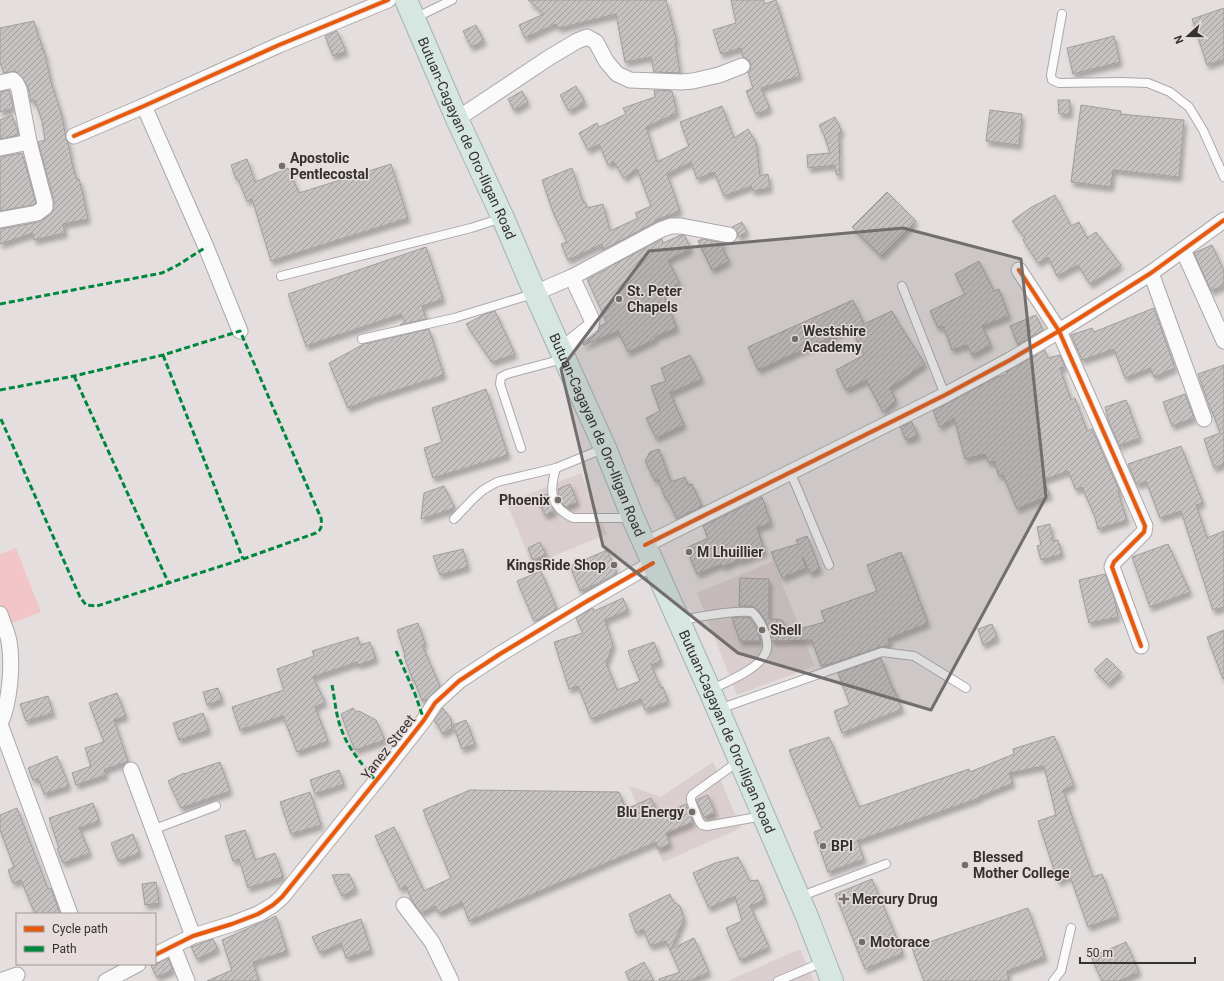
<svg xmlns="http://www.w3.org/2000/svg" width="1224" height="981" font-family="Roboto,sans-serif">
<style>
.built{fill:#dacece}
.pitch{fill:#f2c6c8}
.building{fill:url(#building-hatch);stroke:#a19d9d;filter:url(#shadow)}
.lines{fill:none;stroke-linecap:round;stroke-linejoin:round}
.lane-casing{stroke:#aca8a8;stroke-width:10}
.street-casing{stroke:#aca8a8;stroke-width:17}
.highway-casing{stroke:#a5b3af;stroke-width:24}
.lane{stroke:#fbfafa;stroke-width:8}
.street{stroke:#fbfafa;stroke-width:15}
.highway{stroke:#d6e6e1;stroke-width:22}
.quiet{stroke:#00873e;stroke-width:3;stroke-dasharray:6 3;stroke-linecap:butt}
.cycleway-casing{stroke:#e6dcdc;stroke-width:6}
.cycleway{stroke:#e8590c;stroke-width:4}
.marked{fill:#726e6e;fill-opacity:0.2;stroke:#726e6e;stroke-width:3;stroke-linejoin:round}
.poi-dot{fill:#726e6e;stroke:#e6dcdc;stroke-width:1.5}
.labels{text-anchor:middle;stroke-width:3;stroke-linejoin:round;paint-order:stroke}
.street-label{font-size:14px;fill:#343131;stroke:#e6dcdc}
.poi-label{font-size:14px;font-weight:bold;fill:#343131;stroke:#e6dcdc;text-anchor:start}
</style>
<defs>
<pattern id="building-hatch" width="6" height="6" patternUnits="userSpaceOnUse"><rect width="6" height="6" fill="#c7c2c2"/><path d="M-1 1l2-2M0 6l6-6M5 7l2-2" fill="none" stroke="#a29e9e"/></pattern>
<filter id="shadow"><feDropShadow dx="2.5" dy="4.5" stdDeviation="2" flood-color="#0004"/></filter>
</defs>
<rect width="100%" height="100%" fill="#e4dede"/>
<g class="built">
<polygon points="581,473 607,534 532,565 507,503"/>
<polygon points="773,561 815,666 737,695 697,593"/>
<polygon points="713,762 741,828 663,862 629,786 661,797"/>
<polygon points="800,949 814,981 728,981"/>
</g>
<polygon class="pitch" points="16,548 41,612 8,625 0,604 0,554"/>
<g class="building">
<polygon points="528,0 666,0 677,42 675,42 680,73 654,72 651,57 625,62 616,14 559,28 555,24 525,38 519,25 544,14"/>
<polygon points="731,0 764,0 764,4 776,0 800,76 761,88 770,109 756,114 746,91 753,88 748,72 751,68 750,62 747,59 743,57 741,48 721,54 713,30 736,23"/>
<polygon points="1224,8 1224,59 1207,65 1192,19"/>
<polygon points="34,21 39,39 40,39 43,51 44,50 51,82 62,116 66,139 68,142 73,168 77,180 79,179 82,190 88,219 63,224 65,233 34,240 33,233 0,244 0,229 39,222 51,214 54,207 54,201 38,142 45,140 42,121 35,100 31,102 28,87 22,77 15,71 4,73 0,63 0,28"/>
<polygon points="476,25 484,41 471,47 463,31"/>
<polygon points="337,31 346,51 333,56 325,36"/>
<polygon points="1114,36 1120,62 1073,74 1067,48"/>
<polygon points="576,86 585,102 569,111 560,95"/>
<polygon points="9,90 13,108 0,112 0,92"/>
<polygon points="654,90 672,91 677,113 646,127 657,162 689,146 680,122 722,106 734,138 748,129 756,142 760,176 768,174 770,188 753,191 751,186 724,196 714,172 697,179 691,162 667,174 680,211 655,220 655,222 603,250 602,244 568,260 561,244 567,242 553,212 542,180 572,168 583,202 585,202 587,208 603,204 610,231 638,218 635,213 651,206 637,169 624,178 614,162 608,165 599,144 588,150 579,133 597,123 599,127 626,114 623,108 655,97"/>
<polygon points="522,91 528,102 514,110 508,99"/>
<polygon points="1058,100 1070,100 1070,114 1059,114"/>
<polygon points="1081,105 1121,111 1120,114 1184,120 1179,177 1113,170 1111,187 1071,182"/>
<polygon points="990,110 1022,114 1019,145 986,141"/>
<polygon points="12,115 19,135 0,139 0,120"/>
<polygon points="835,117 842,132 839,134 840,175 837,175 834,165 808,168 807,155 830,153 824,135 819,125"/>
<polygon points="22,153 36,203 33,205 0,211 0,157"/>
<polygon points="247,159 255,182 288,168 299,193 391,164 408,218 271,261 252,199 247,201 238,179 236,179 231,165"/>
<polygon points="887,192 916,221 881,256 852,227"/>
<polygon points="1055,195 1071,226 1079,222 1087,238 1096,232 1121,265 1090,284 1078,265 1057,276 1048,257 1038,263 1023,240 1025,238 1012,221 1030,208"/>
<polygon points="742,222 747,232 738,237 737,232 732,227"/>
<polygon points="681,235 685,236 691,249 668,260 680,284 662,291 677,328 655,337 656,339 628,352 618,331 584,345 583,344 597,333 600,326 607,323 587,279 609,268 609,267 662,239 663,243"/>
<polygon points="702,239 725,243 721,245 729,261 712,270 698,241"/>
<polygon points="1212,245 1224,271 1224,285 1211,291 1194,253"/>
<polygon points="426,247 443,299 422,306 426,319 400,325 405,322 401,314 306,346 288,294"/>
<polygon points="979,261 994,291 999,289 1009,316 982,326 991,345 972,355 967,345 952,350 943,326 938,328 930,311 965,294 955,274"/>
<polygon points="853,300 864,324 892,311 898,322 925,364 890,388 896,400 883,412 866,380 846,390 836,370 864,355 851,328 758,370 748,347"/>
<polygon points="1154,308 1175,368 1154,377 1150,368 1125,378 1114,349 1082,360 1071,335 1092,328 1094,332"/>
<polygon points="495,311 515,354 492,362 466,324 485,314"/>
<polygon points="1036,315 1043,330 1018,345 1010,326"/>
<polygon points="429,329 444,375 373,398 348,408 329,363 364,344"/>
<polygon points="1045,350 1048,358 1060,355 1065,367 1060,368 1061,371 1071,400 1075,398 1087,431 1092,429 1120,492 1118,492 1127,520 1098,529 1095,517 1082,487 1076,490 1068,471 1043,480 1050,495 1017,509 1003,475 999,476 994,461 989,463 985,454 965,459 954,418 940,427 933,411 997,377 1007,374 1006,372"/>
<polygon points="690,355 702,379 670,393 684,425 656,438 646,418 660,411 651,386 666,381 661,368"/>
<polygon points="1224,365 1224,464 1214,468 1204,439 1220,433 1212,411 1211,411 1198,374"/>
<polygon points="486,389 508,455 433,478 424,448 442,442 432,408"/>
<polygon points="1185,394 1194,418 1172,426 1163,402"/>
<polygon points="1126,400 1140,438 1120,445 1121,449 1109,423 1105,407"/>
<polygon points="912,422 918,436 906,440 900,427"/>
<polygon points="1181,446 1203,503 1196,505 1207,538 1224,531 1224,607 1213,610 1181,511 1160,518 1146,481 1137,485 1128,464"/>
<polygon points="659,449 671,482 685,477 688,485 692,484 702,506 677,519 666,497 665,498 658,479 655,481 645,461 650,452"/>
<polygon points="570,484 577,502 566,507 560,501 558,489"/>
<polygon points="444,486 455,508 421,519 424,493"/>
<polygon points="547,494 551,505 555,511 545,515 538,498"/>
<polygon points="762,497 771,523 757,528 765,552 740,561 740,559 723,567 721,564 697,574 686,548 708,538 703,526"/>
<polygon points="1050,524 1053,541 1058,540 1062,554 1041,560 1037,546 1041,545 1037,527"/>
<polygon points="807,536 820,569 810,573 803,557 802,557 806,568 782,578 771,552 798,544 796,540"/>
<polygon points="540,542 546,555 533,560 528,548"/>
<polygon points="1168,544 1190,592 1150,607 1132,557"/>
<polygon points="463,549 468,567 440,575 433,556"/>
<polygon points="607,550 617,573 601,582 580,591 570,566"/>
<polygon points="901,552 928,623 888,639 890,644 884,647 880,647 834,663 821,666 812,640 772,641 766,622 759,611 752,606 739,606 740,578 769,579 769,619 782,620 788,632 825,622 821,611 877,591 867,565"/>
<polygon points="541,571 557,609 545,616 534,621 517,581"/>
<polygon points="1105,574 1114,597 1118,617 1089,623 1079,580"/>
<polygon points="623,598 628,610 605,620 613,645 606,663 617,690 640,681 628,651 654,642 661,661 651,665 661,688 663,687 668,701 645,710 641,699 591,719 578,686 569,689 554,642 583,633 576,618 593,608 594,611"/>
<polygon points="739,617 750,618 756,627 761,641 740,641 732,618"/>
<polygon points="418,623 425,644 422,645 440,686 426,700 426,699 422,701 414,680 413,681 404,656 405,655 397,630"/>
<polygon points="992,624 997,638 983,645 978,629"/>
<polygon points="1224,630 1224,678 1223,679 1207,637"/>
<polygon points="358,637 360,645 370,642 376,659 358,665 357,662 313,677 325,702 315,707 328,741 297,752 283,716 240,730 232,707 284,690 277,669 314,656 312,651"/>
<polygon points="881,658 893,690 894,689 902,709 842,733 834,711 850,705 838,673"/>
<polygon points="1107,658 1121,672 1108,684 1094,670"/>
<polygon points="218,688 222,700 207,705 203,692"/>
<polygon points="117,693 126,716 114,720 128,761 104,770 106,775 76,785 72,773 91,766 85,748 104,742 89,703"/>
<polygon points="48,696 53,713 26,721 20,704"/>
<polygon points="353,708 356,712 359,711 376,720 385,740 355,750 347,731 341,714"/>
<polygon points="443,708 451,719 452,728 442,734 438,724 436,724 434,721"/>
<polygon points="203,713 209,730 179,740 173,723"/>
<polygon points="466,720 475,744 462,749 453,725"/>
<polygon points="1054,736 1074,785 1063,790 1093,877 1102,874 1118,916 1088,927 1070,876 1058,882 1038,821 1056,815 1044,766 1009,773 1013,783 979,797 979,798 857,841 864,859 828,872 814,832 822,829 789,750 829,737 859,807 969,769 970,772 1014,754 1013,749"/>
<polygon points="57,756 69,786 44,794 38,778 33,780 28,768"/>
<polygon points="220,762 230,791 181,808 168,781 184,773 184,774"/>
<polygon points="339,770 344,784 315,794 310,780"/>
<polygon points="470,790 619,792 626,809 651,798 659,816 686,804 693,822 666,833 670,844 658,849 656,842 469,921 462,902 439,913 435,906 421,913 412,901 406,886 400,889 375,836 394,827 424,891 451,878 423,810"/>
<polygon points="310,792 321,825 291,834 280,802"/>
<polygon points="708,795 715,813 704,817 696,800"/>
<polygon points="93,803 99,821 79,828 90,853 63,863 57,849 59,848 49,818"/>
<polygon points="17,808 48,889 51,888 60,914 35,914 21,880 13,883 8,870 14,867 0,830 0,815"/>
<polygon points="245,830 255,860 275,853 283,877 248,888 239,859 233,861 225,836"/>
<polygon points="133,834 140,853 118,861 111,843"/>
<polygon points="738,857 750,881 758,880 765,900 750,906 769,947 740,960 726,928 742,921 735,896 709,908 693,873 715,863"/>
<polygon points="349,874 356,889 342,896 332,875"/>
<polygon points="872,879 903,953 865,969 835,894"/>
<polygon points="156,882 159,903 145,905 142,884"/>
<polygon points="670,894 673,901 680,906 684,919 671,949 694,938 709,972 690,981 659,981 659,979 680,972 666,941 650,946 643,929 636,933 629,914"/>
<polygon points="1028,908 1045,957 1007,971 1009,981 924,981 912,948"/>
<polygon points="276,916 287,951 253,962 259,981 207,981 232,970 222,940"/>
<polygon points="361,919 371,950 346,958 341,943 320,953 312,937 326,931"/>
<polygon points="213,939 218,949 197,959 191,947"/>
<polygon points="1126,942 1139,972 1119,981 1102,981 1091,957"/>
<polygon points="168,958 173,970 157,977 151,966"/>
<polygon points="644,962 654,981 630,981 625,972"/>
</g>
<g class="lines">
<defs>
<g id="lane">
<polyline points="1062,14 1051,75 1052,80 1059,83 1121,82 1148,83 1170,92 1189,107 1203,130 1224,177"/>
<polyline points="415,18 452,0"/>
<polyline points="281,276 471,228 502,218"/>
<polyline points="902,286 945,395"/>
<polyline points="362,339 454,318 533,294"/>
<polyline points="521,448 500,384 501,377 507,374 563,359"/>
<path d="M556,468C549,491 550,507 573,518H632"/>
<polyline points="790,472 798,490 829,565"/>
<polyline points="454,519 473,499 483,490 497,482 556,468 605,448"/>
<path d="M679,620C703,617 728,610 752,612C759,618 762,625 765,633C767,639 769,648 765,654C756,671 727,681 711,690"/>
<polyline points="719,709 882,652 914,656 966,688"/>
<polyline points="739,761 693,794 691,797 691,801 699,821 702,825 707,826 763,816"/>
<polyline points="152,830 216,806"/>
<polyline points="799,897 886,864"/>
<polyline points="778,981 823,962"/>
<polyline points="1053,981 1061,971 1071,928"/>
</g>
<g id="street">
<polyline points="0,83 13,80 16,83 19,89 29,142 45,203 45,207 37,213 0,220"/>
<polyline points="144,106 206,247 240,331"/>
<polyline points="457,119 550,57 577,41 587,37 596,42 606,61 617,74 630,80 681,82 693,81 719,75 742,66"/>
<polyline points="74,136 144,106 279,45 388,0"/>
<polyline points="0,148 29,142"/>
<polyline points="1183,250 1224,341"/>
<polyline points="1019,270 1059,331 1145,526 1144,532 1114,562 1112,567 1141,646"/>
<polyline points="1151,273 1204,419"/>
<polyline points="535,293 572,277 660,230 671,226 681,226 729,235"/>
<polyline points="560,351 591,326 592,320 572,277"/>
<polyline points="645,545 945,395 1010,360 1059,331 1151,273 1224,220"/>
<path d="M0,614C3,623 7,632 9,641C13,664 10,703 0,724"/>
<polyline points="0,724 70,914"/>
<polyline points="131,770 193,936"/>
<polyline points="404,905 432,942 451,981"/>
<polyline points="173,946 187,981"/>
<polyline points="155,955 193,936 232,924 258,914 273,905 282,897 384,771 424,720 435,703 459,681 500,654 584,603 653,563"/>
<polyline points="0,981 17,975"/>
<polyline points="106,981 138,964"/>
</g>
<g id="highway">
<path id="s1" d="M406,0L457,119L503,218L535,293L605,448L633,518L710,691L806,914L832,981"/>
</g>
</defs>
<use href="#lane" class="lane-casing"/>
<use href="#street" class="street-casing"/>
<use href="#highway" class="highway-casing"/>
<use href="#lane" class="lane"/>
<use href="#street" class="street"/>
<use href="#highway" class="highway"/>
<g class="quiet">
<polyline points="0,304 162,273 178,265 206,247"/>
<polyline points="163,355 243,559"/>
<polyline points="74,376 169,584"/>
<path d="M0,390L74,376L163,355L240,331L321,518C322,525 322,530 316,533L243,559L97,606L86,605L80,597L0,417"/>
<polyline points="396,651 415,694 424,720"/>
<path d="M332,685C335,700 336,717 342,731C349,750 363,765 376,781"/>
</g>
<defs>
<g id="cycleway">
<polyline points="74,136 144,106 279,45 388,0"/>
<polyline points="1019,270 1059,331 1145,526 1144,532 1114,562 1112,567 1141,646"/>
<polyline points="645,545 945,395 1010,360 1059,331 1151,273 1224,220"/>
<polyline points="155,955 193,936 232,924 258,914 273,905 282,897 384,771 424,720 435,703 459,681 500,654 584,603 653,563"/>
</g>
</defs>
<use href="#cycleway" class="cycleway-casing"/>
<use href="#cycleway" class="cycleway"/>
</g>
<path class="marked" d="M903,228L1021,259L1046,497L931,710L738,653L603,546L561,369L649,251Z"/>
<g class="poi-dot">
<circle cx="282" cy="166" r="4"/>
<circle cx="619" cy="299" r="4"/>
<circle cx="795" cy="339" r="4"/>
<circle cx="558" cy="500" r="4"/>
<circle cx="689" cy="552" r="4"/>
<circle cx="614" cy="565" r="4"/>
<circle cx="762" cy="630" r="4"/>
<circle cx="692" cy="812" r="4"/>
<circle cx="823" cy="846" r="4"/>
<circle cx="965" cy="865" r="4"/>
<path d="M842 893h4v4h4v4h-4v4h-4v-4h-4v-4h4z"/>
<circle cx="862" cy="942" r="4"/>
</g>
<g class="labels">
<g class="street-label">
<text dy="5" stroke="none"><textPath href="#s1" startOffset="151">Butuan-Cagayan de Oro-Iligan Road</textPath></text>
<text dy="5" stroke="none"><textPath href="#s1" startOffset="475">Butuan-Cagayan de Oro-Iligan Road</textPath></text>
<text dy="5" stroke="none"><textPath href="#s1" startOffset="799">Butuan-Cagayan de Oro-Iligan Road</textPath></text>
<text transform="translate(388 747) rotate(-52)" y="5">Yanez Street</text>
</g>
<g class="poi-label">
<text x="290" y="163">Apostolic<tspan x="290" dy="16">Pentlecostal</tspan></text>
<text x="627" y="296">St. Peter<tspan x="627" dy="16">Chapels</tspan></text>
<text x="803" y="336">Westshire<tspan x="803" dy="16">Academy</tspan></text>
<text x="550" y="505" text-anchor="end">Phoenix</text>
<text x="697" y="557">M Lhuillier</text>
<text x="606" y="570" text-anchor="end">KingsRide Shop</text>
<text x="770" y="635">Shell</text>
<text x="684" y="817" text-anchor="end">Blu Energy</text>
<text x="831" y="851">BPI</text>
<text x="973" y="862">Blessed<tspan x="973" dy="16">Mother College</tspan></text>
<text x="852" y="904">Mercury Drug</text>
<text x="870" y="947">Motorace</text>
</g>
</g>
<rect x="16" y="913" width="140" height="52" fill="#e6dcdc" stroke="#9f9898"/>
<rect x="24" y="926" width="20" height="6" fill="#e8590c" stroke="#9f9898"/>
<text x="52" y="933" font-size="12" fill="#343131">Cycle path</text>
<rect x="24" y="946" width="20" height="6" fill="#00873e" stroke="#9f9898"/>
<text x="52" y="953" font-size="12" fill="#343131">Path</text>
<g transform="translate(1188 36) rotate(249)" stroke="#e6dcdc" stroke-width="3" paint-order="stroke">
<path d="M0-3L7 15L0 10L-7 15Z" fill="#343131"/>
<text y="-6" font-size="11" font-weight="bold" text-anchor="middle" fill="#343131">N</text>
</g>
<path d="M1080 957v6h115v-6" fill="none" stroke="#343131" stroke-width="2"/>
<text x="1086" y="957" font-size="12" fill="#343131" stroke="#e6dcdc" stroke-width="3" paint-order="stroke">50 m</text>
</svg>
